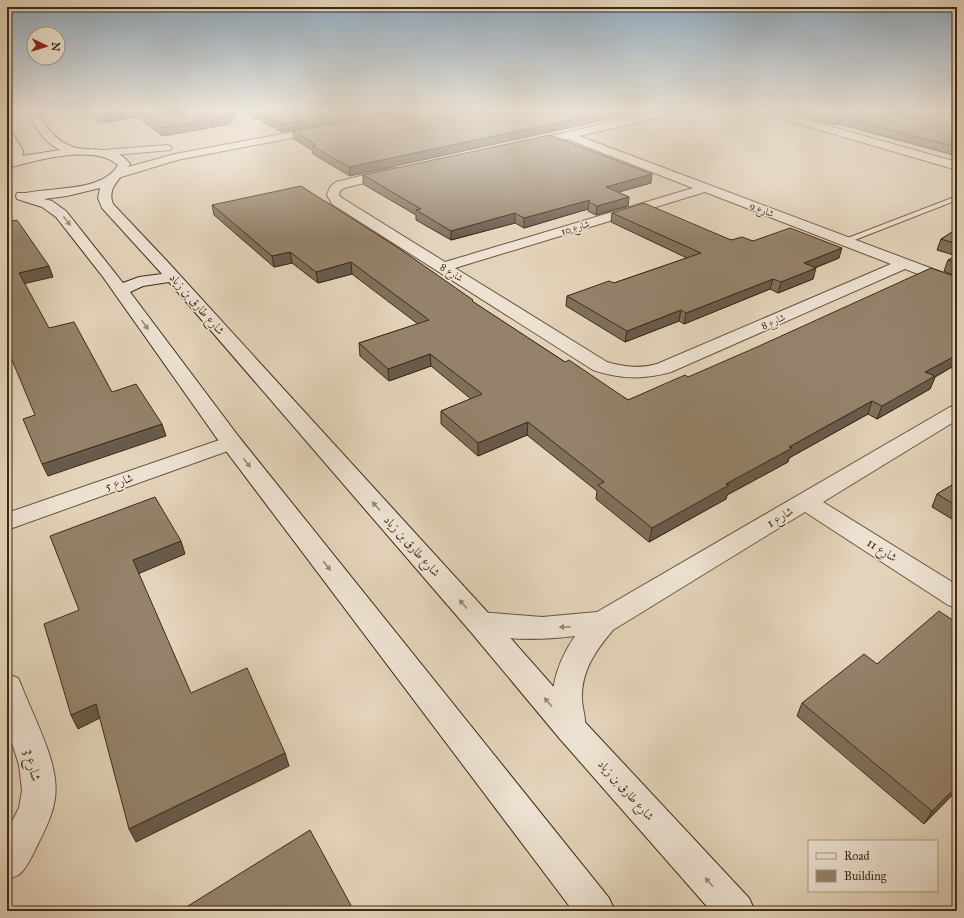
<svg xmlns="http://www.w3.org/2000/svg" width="964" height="918" font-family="'IM FELL Great Primer',Amiri,serif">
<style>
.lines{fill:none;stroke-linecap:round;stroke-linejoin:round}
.service-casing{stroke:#68543e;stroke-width:2}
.minor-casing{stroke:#68543e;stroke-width:2}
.tertiary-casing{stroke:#68543e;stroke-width:2}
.secondary-casing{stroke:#3f2a15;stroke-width:2}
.service{fill:#ede2d2;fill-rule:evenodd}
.minor{fill:#ede2d2;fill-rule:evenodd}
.tertiary{fill:#ede2d2;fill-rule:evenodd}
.secondary{fill:#ede2d2;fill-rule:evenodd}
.wall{fill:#7f705c;stroke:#3f2a15}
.shaded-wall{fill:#685b4b;stroke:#3f2a15}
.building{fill:#94826b;stroke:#3f2a15}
.oneway{fill:#968674}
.labels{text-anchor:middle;stroke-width:3;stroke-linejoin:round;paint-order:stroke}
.far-street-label{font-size:10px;fill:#3f2a15;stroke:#ede2d2}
.street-label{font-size:12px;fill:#3f2a15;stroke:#ede2d2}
.near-street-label{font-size:14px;fill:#3f2a15;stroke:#ede2d2}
</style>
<rect width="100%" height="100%" fill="#e3d3ba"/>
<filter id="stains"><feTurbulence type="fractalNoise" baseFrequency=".005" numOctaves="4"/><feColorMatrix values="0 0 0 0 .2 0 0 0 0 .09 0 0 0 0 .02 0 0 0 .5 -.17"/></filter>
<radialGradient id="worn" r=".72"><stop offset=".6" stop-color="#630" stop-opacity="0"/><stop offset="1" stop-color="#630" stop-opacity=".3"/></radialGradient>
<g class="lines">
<defs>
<polygon id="service" points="957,196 957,200 847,243 844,243 840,241"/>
<g id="minor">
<path d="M665,110H684L679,113L579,136L957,278V289L905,269L671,372C643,380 620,379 593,370L332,204L327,195L330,187L336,182L393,168L397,169L399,172L397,175L344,188L340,191L339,195L342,198L445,262L693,188L567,139L528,147L522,144L528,141ZM705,192L891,264L657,364C640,369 623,367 607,362L455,268Z"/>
<polygon points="756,110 772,110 957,162 957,170 758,112"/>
<path d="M957,405V420L823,502L957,585V608L948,605L805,512L613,630C596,650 581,671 582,699C583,715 589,724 582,739L571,743L560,739C544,705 554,666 575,636C542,640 503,641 470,631L466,623L470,615L480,612L542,617L597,612L950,407Z"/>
<polygon points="231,436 239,437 242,442 239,447 7,530 7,513"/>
<path d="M7,674L18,678L22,687C34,719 60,764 55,798C53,814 45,830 38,844C34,852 26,871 18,875C15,877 11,878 7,880V831L19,808L22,790L19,765L7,727Z"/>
</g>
<g id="tertiary">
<polygon points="324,126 328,127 329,129 328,131 177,160 118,178 114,177 112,174 114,171 175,154"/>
<polygon points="166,145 170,146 172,148 170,150 104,156 100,155 98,153 100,151 104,150"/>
</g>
<path id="secondary" d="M27,110H37C45,126 55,141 73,147C92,153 115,143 130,164C123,178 106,186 113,204L166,260L490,615L582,719L749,898L755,911H711L560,739L470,631L169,282L143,286L130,292L239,437L609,898L615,911H573L223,447L103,277L56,217L42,207L17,199L16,196L17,193H26C52,187 103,192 118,165C94,143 35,161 7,168V158L11,154L7,142V129L11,130L23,151L22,156L60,150C44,142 34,126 27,110ZM100,188L98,198L102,208L162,274L139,277L123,283L66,211L52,201L44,199L67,196Z"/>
</defs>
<use href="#service" class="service-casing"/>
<use href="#minor" class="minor-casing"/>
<use href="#tertiary" class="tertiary-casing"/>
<use href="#secondary" class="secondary-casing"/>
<use href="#service" class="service"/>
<use href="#minor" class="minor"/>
<use href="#tertiary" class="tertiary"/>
<use href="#secondary" class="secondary"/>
</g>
<g class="wall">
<polygon points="84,110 239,110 230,124 162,136 137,117 100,123"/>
<polygon points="239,110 400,110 282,132 258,119 254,119"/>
<polygon points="408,110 350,176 313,154 312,150 294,139 293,131"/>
<polygon points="783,110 957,110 957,156 839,124 836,125"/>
<polygon points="363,175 651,183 618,192 629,197 628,206 596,215 588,211 588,209 524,228 515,223 451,240 416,220 416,215 363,184"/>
<polygon points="212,205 473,302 565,362 628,400 957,277 957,364 935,377 930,389 877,419 868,414 789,458 788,462 727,495 726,499 649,542 596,499 597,491 527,435 478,456 441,424 441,411 471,399 431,366 389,381 360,356 359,343 418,324 352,274 318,283 292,263 274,267 214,215"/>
<polygon points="612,213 731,240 753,241 839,258 815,268 813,279 778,293 770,289 684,324 679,321 625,342 566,306 567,296 614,283 687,258 611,222"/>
<polygon points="957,229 957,256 937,250 941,239"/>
<polygon points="957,256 957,277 944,271 948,260"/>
<polygon points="957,482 957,522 932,507 937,494"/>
<polygon points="957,623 957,790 924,824 797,716 802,703 877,664"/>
</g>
<g class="shaded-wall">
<polygon points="133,110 136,110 137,117 100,123 98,116"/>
<polygon points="232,110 239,110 230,124 162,136 160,128"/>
<polygon points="359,110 400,110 282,132 281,124"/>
<polygon points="617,110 650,110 350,176 349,167"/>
<polygon points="257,111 258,119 254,119 253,112"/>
<polygon points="838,117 841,117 839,124 836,125"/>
<polygon points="652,174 651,183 605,196 606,187"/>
<polygon points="629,197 628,206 596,215 597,206"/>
<polygon points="590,200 589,202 588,209 524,228 524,218"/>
<polygon points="515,213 515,223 451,240 451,231"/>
<polygon points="842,248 839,258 801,273 804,263"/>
<polygon points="290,252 292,263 274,267 272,256"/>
<polygon points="351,262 352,274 318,283 316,272"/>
<polygon points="49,266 53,277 23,284 19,273"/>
<polygon points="816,268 813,279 778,293 781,282"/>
<polygon points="773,279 770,289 684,324 686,313"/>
<polygon points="681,310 679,321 625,342 627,331"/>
<polygon points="430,354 431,366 389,381 388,369"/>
<polygon points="957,355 957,364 935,377 930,389 877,419 882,406 925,372"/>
<polygon points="872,401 868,414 789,458 788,462 727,495 726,499 649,542 652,528 789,447"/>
<polygon points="528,422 527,435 478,456 478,443"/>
<polygon points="162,424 166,436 48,476 42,464"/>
<polygon points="181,541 185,554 138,574 133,560"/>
<polygon points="96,704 102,717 78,729 71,715"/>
<polygon points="285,753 289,766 136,842 129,829"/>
<polygon points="957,786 957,790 924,824 932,811"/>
</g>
<g class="building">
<polygon points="91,110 133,110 98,116"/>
<polygon points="136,110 232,110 229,116 160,128"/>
<polygon points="250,110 359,110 281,124 257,111 253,112"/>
<polygon points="408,110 481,110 489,113 505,110 617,110 349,167 312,146 316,145 293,131"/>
<polygon points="812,110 957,110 957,147 841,117 838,117"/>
<polygon points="550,135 652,174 606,187 629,197 597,206 589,202 590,200 524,218 515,213 451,231 416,210 421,209 363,175"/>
<polygon points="301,186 400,249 473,300 472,301 565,362 569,360 628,400 685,375 688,377 757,347 931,268 957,277 957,355 925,372 935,376 882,406 872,401 789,447 792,448 726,484 729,485 652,528 598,485 604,482 528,422 478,443 441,411 482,394 430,354 388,369 359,343 429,320 351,262 316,272 290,252 272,256 212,205"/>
<polygon points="644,203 731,240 742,237 753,241 790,228 842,248 804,263 816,268 781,282 773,279 686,313 681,310 627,331 567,296 609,281 614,283 701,253 612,213"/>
<polygon points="17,220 49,266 19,273 49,328 74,322 112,392 136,384 162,424 42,464 23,419 35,415 7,348 7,222"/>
<polygon points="957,229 957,244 941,239"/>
<polygon points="957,256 957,264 948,260"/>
<polygon points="957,482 957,506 937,494"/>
<polygon points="155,497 181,541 133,560 191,693 247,668 285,753 129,829 96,704 71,715 44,624 79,610 50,536"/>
<polygon points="939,611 957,623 957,786 932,811 802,703 864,654 877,664"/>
<polygon points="310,830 354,911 180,911"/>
</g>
<defs><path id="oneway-solid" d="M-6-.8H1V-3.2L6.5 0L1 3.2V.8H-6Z"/></defs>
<g class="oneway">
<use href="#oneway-solid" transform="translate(67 221) rotate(52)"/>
<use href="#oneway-solid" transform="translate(145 325) rotate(54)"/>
<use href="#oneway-solid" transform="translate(247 463) rotate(52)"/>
<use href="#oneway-solid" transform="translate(376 506) rotate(-132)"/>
<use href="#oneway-solid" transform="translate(327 566) rotate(52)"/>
<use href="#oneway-solid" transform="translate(463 604) rotate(-132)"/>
<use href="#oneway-solid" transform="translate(565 627) rotate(177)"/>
<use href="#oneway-solid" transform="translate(548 702) rotate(-131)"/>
<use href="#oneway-solid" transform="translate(709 882) rotate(-132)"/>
</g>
<linearGradient id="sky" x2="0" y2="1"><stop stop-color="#8faabf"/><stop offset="0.46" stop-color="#f2ebe0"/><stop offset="1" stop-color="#f2ebe0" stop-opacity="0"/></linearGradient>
<rect width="964" height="239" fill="url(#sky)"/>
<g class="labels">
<g class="far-street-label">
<text transform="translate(762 209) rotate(21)" y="4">شارع 9</text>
<text transform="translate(575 227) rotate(-17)" y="4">شارع 10</text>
<text transform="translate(452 272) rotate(32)" y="4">شارع 8</text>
<text transform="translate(773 321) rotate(-24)" y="4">شارع 8</text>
</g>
<g class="street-label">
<text transform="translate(197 304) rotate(49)" y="4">شارع طارق بن زياد</text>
<text transform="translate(119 482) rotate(-20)" y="4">شارع 5</text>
<text transform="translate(780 517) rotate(-31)" y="4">شارع 1</text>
<text transform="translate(412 546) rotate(48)" y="4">شارع طارق بن زياد</text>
<text transform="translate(882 550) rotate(32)" y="4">شارع 11</text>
<text transform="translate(626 790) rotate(48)" y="4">شارع طارق بن زياد</text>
</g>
<g class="near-street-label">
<text transform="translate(33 765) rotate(76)" y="5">شارع 3</text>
</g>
</g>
<rect width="964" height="918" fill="none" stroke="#e3d3ba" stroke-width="24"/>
<rect x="8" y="8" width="948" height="902" fill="none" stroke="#3f2a15" stroke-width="2"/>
<rect x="12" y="12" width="940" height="894" fill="none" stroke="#3f2a15"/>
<rect x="808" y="840" width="130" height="52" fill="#ede2d2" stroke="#a79886"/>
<rect x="816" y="853" width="20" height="6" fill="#ede2d2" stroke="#a79886"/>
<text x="844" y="860" font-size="12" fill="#3f2a15">Road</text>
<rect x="816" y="870" width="20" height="12" fill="#94826b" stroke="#a79886"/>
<text x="844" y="880" font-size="12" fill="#3f2a15">Building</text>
<g transform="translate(46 46) rotate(94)"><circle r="19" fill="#ede2d2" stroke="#a79886"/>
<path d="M0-3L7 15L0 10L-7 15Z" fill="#8f2418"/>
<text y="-6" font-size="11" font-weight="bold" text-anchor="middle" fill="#3f2a15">N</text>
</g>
<rect width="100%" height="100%" filter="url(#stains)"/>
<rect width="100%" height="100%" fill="url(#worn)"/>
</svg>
